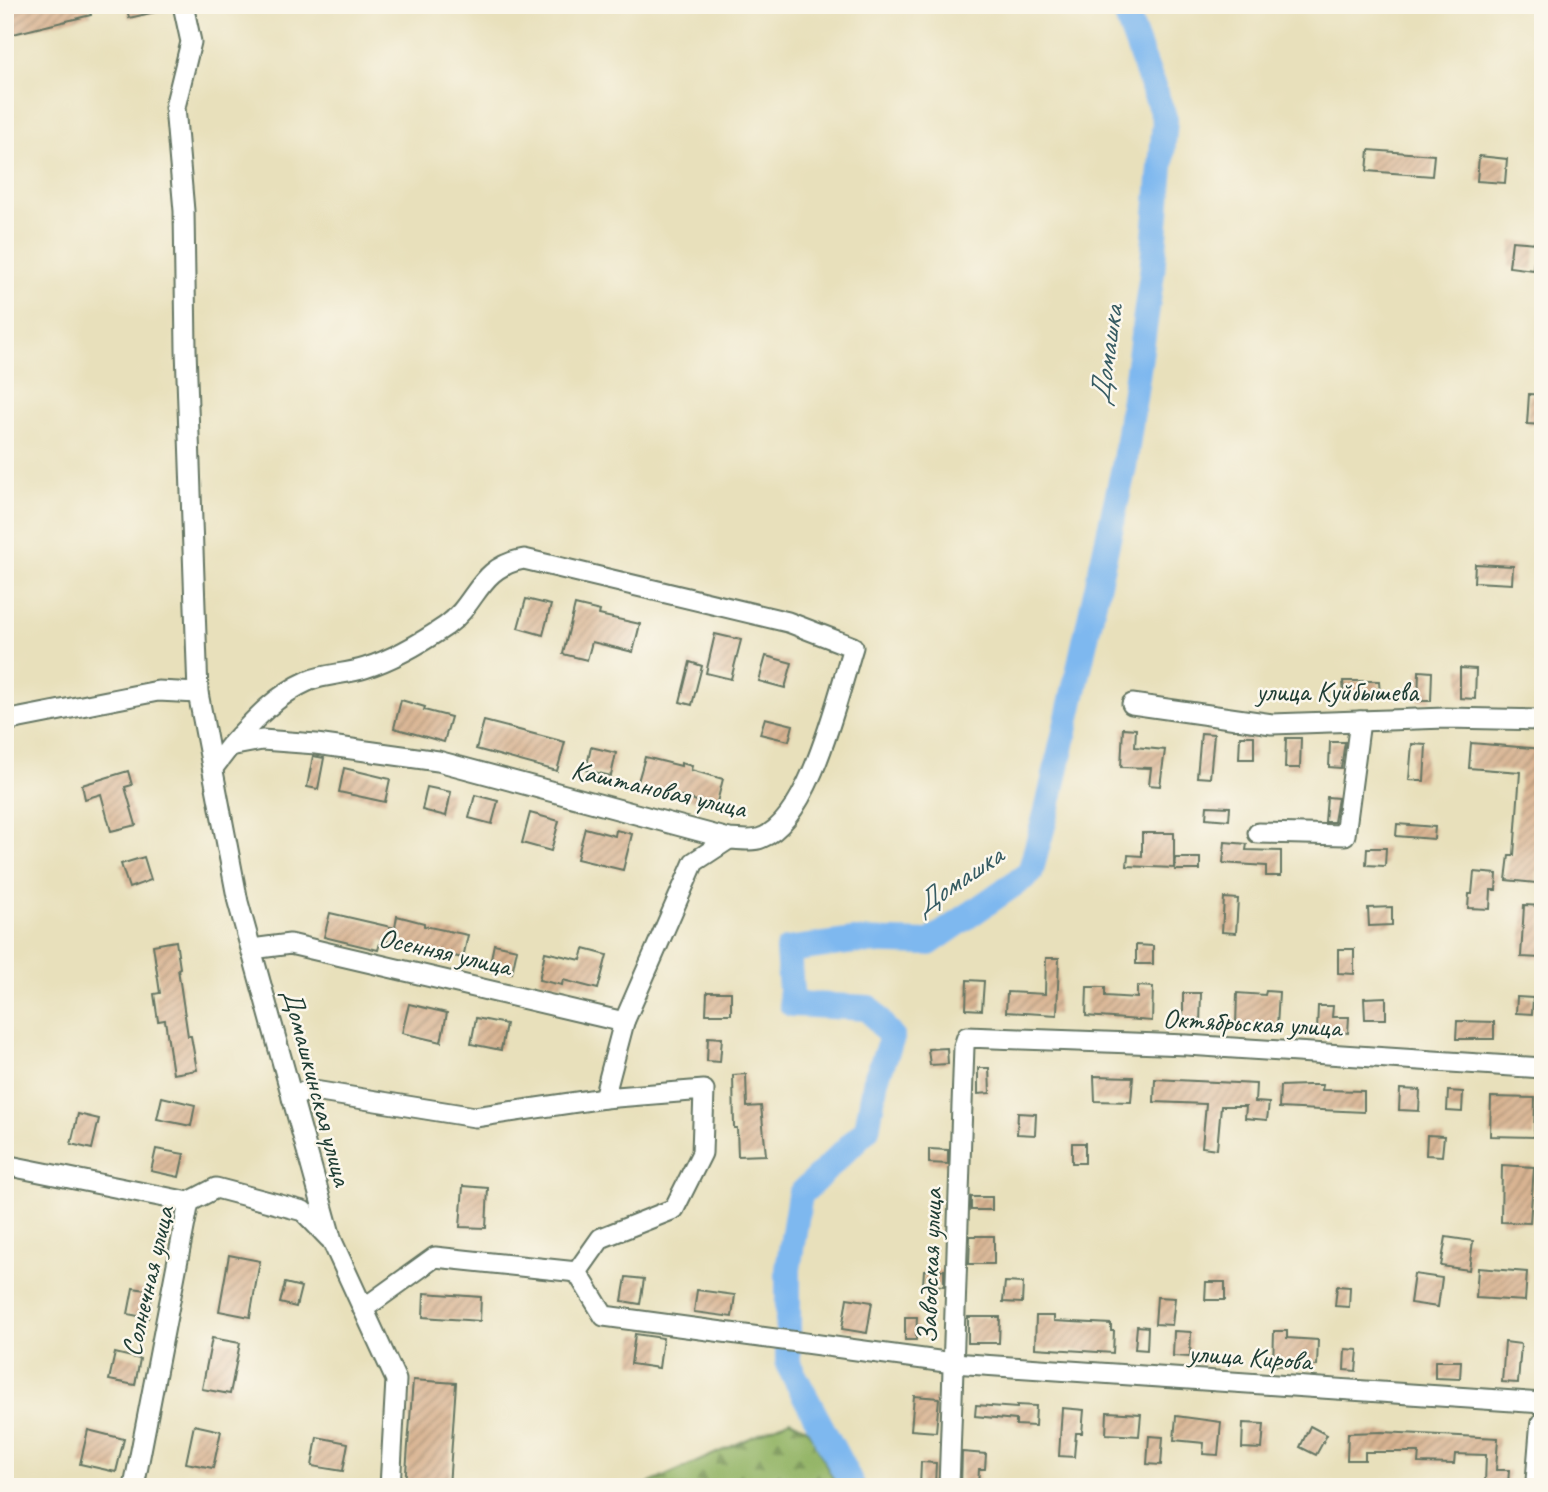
<svg xmlns="http://www.w3.org/2000/svg" width="1548" height="1492" font-family="Caveat,sans-serif">
<style>
.forest{fill:url(#forest-firs);stroke:#5a794e;stroke-width:2}
.lines{fill:none;stroke-linecap:round;stroke-linejoin:round}
.river{stroke:#7eb8ef;stroke-width:26}
.building{fill:url(#building-hatch)}
.minor-casing{stroke:#657663;stroke-width:23}
.major-casing{stroke:#657663;stroke-width:28}
.minor{stroke:#fff;stroke-width:19}
.major{stroke:#fff;stroke-width:24}
.labels{text-anchor:middle;stroke-width:5;stroke-linejoin:round;paint-order:stroke}
.street-label{font-size:28px;fill:#1f3d34;stroke:#fbf7ec}
.water-label{font-size:30px;font-style:italic;fill:#375c63;stroke:#fbf7ec}
</style>
<defs>
<pattern id="forest-firs" width="22" height="20" patternUnits="userSpaceOnUse" patternTransform="scale(1.75)"><rect width="22" height="20" fill="#94b568"/><path d="M5 1l3.5 6h-7zM16 11l3.5 6h-7z" fill="#789456"/></pattern>
<pattern id="building-hatch" width="6" height="6" patternUnits="userSpaceOnUse" patternTransform="scale(1.75)"><rect width="6" height="6" fill="#d9b492"/><path d="M-1 1l2-2M0 6l6-6M5 7l2-2" fill="none" stroke="#af9478"/></pattern>
</defs>
<rect width="100%" height="100%" fill="#fbf7ec"/>
<filter id="ink" filterUnits="userSpaceOnUse"><feTurbulence type="fractalNoise" baseFrequency=".0143" numOctaves="2"/><feDisplacementMap in="SourceGraphic" scale="14" xChannelSelector="R" yChannelSelector="G"/><feConvolveMatrix kernelMatrix="1 2 1 2 8 2 1 2 1" color-interpolation-filters="sRGB"/></filter>
<filter id="wash" filterUnits="userSpaceOnUse"><feTurbulence type="fractalNoise" baseFrequency=".00686" numOctaves="4" result="noise"/><feDisplacementMap in="SourceGraphic" scale="28" xChannelSelector="R" yChannelSelector="G"/><feGaussianBlur stdDeviation="1.57" result="paint"/><feColorMatrix in="noise" values="0 0 0 0 0 0 0 0 0 0 0 0 0 0 0 0 0 1.4 0 .05"/><feComposite in="paint" operator="in"/></filter>
<g filter="url(#wash)">
<rect width="100%" height="100%" fill="#e8e0bb"/>
<polygon class="forest" points="790,1420 806,1428 815,1442 837,1487 641,1487"/>
<g class="lines">
<polyline class="river" points="853,1487 788,1364 788,1269 800,1195 867,1129 876,1079 892,1038 869,1008 792,1004 788,950 854,941 929,943 1030,873 1048,807 1124,467 1152,273 1165,120 1123,5"/>
</g>
<g id="blocks">
<g class="building">
<polygon points="5,5 89,5 91,15 5,36"/>
<polygon points="126,5 164,5 164,10 129,18"/>
<polygon points="1369,150 1434,155 1432,176 1367,171"/>
<polygon points="1479,156 1507,159 1505,183 1477,181"/>
<polygon points="1512,241 1536,243 1533,270 1509,267"/>
<polygon points="1529,394 1543,395 1543,425 1527,424"/>
<polygon points="1475,564 1513,566 1512,584 1474,582"/>
<polygon points="526,599 551,605 543,635 518,628"/>
<polygon points="575,605 600,611 599,615 640,624 633,652 592,642 587,660 563,654"/>
<polygon points="715,634 741,640 731,679 706,673"/>
<polygon points="766,656 792,663 785,688 759,681"/>
<polygon points="690,662 702,666 692,705 680,702"/>
<polygon points="1460,668 1476,669 1475,699 1460,698"/>
<polygon points="1419,671 1432,672 1431,701 1418,701"/>
<polygon points="1343,681 1379,681 1380,696 1344,696"/>
<polygon points="401,700 425,707 424,710 451,717 444,742 394,728"/>
<polygon points="765,718 793,725 789,741 760,734"/>
<polygon points="484,721 565,742 557,771 476,749"/>
<polygon points="1123,728 1136,729 1135,747 1165,750 1160,786 1149,785 1151,768 1121,767"/>
<polygon points="1201,733 1214,734 1210,778 1197,777"/>
<polygon points="1240,736 1254,736 1254,759 1239,759"/>
<polygon points="1286,738 1301,738 1300,768 1285,768"/>
<polygon points="1330,742 1345,742 1341,768 1329,767"/>
<polygon points="1471,743 1543,749 1543,821 1536,883 1506,880 1509,855 1514,855 1520,772 1469,768"/>
<polygon points="1412,744 1426,745 1424,781 1409,780"/>
<polygon points="591,747 616,753 611,776 586,770"/>
<polygon points="313,756 324,758 318,789 307,787"/>
<polygon points="645,757 681,766 681,763 692,766 691,770 723,779 716,806 637,785"/>
<polygon points="344,768 390,779 385,802 339,792"/>
<polygon points="128,771 132,785 125,787 136,825 111,831 101,794 85,799 82,785"/>
<polygon points="427,787 451,792 446,816 422,810"/>
<polygon points="475,795 498,801 492,824 469,818"/>
<polygon points="1327,797 1338,798 1334,822 1325,822"/>
<polygon points="1207,806 1230,807 1229,820 1206,818"/>
<polygon points="530,813 559,821 551,851 522,843"/>
<polygon points="1397,824 1435,827 1434,839 1396,836"/>
<polygon points="585,828 615,836 616,830 632,834 623,870 577,859"/>
<polygon points="1142,833 1174,833 1174,868 1127,866 1128,855 1142,856"/>
<polygon points="1225,842 1247,844 1246,850 1281,851 1281,876 1266,876 1266,866 1223,863"/>
<polygon points="1367,848 1386,848 1385,866 1366,865"/>
<polygon points="144,857 151,880 129,888 121,864"/>
<polygon points="1176,858 1200,858 1200,870 1175,870"/>
<polygon points="1474,872 1497,874 1496,890 1491,890 1490,909 1468,908 1469,894 1472,894"/>
<polygon points="1224,898 1238,899 1236,933 1222,932"/>
<polygon points="1524,905 1543,906 1542,958 1521,957"/>
<polygon points="1392,907 1392,925 1369,926 1368,908"/>
<polygon points="330,913 395,928 397,916 424,923 424,926 468,935 463,958 381,940 378,950 324,937"/>
<polygon points="176,941 180,968 178,969 188,1036 191,1036 197,1070 173,1074 165,1020 158,1021 154,994 160,993 153,945"/>
<polygon points="494,944 517,949 512,973 489,968"/>
<polygon points="1136,945 1153,946 1153,964 1136,964"/>
<polygon points="584,949 607,955 598,989 563,980 562,985 539,980 545,952 581,960"/>
<polygon points="1338,949 1354,949 1354,974 1338,973"/>
<polygon points="1046,958 1059,958 1057,1015 1006,1012 1007,992 1045,994"/>
<polygon points="967,980 984,981 982,1010 966,1009"/>
<polygon points="1137,986 1153,987 1152,1021 1086,1016 1087,987 1105,987 1105,996 1137,998"/>
<polygon points="1266,991 1279,992 1277,1027 1236,1026 1237,993 1265,995"/>
<polygon points="707,992 731,992 731,1014 706,1014"/>
<polygon points="1183,993 1201,993 1200,1024 1183,1024"/>
<polygon points="1386,997 1386,1019 1365,1019 1364,998"/>
<polygon points="1517,997 1533,998 1532,1014 1516,1013"/>
<polygon points="409,1004 447,1013 441,1042 402,1033"/>
<polygon points="1318,1006 1333,1006 1332,1017 1349,1017 1348,1033 1317,1030"/>
<polygon points="476,1018 506,1024 501,1050 471,1044"/>
<polygon points="1457,1021 1494,1022 1494,1039 1456,1039"/>
<polygon points="708,1037 722,1038 720,1062 707,1061"/>
<polygon points="947,1048 948,1064 930,1065 928,1049"/>
<polygon points="978,1068 989,1068 990,1093 978,1094"/>
<polygon points="746,1074 747,1107 761,1106 766,1155 738,1156 737,1128 734,1128 733,1075"/>
<polygon points="1094,1076 1133,1077 1131,1102 1095,1101"/>
<polygon points="1155,1079 1256,1084 1255,1102 1269,1103 1267,1120 1245,1118 1246,1106 1221,1106 1217,1149 1202,1147 1206,1104 1154,1102"/>
<polygon points="1308,1085 1323,1085 1322,1090 1364,1091 1364,1112 1279,1108 1280,1086"/>
<polygon points="1400,1089 1420,1090 1419,1111 1399,1110"/>
<polygon points="1448,1091 1463,1092 1462,1112 1447,1111"/>
<polygon points="162,1097 195,1105 191,1126 157,1119"/>
<polygon points="1491,1097 1535,1098 1534,1137 1490,1136"/>
<polygon points="1018,1113 1036,1114 1035,1135 1017,1134"/>
<polygon points="78,1114 99,1119 92,1149 71,1144"/>
<polygon points="1427,1135 1444,1136 1442,1156 1426,1155"/>
<rect x="1072" y="1143" width="13" height="20"/>
<polygon points="156,1149 184,1154 179,1177 151,1171"/>
<polygon points="929,1149 948,1150 948,1164 929,1163"/>
<polygon points="1502,1165 1534,1167 1530,1223 1501,1222"/>
<polygon points="463,1186 488,1188 486,1228 460,1227"/>
<rect x="971" y="1197" width="21" height="13"/>
<polygon points="970,1236 994,1236 994,1264 969,1264"/>
<polygon points="1446,1237 1473,1241 1469,1270 1441,1266"/>
<polygon points="229,1255 260,1261 250,1317 219,1311"/>
<polygon points="1478,1268 1527,1272 1525,1301 1476,1298"/>
<polygon points="924,1270 944,1270 944,1286 923,1285"/>
<polygon points="1414,1274 1442,1278 1438,1307 1410,1303"/>
<polygon points="626,1277 644,1279 640,1304 622,1301"/>
<polygon points="1005,1282 1023,1283 1022,1303 1003,1302"/>
<polygon points="1206,1282 1225,1282 1225,1300 1205,1300"/>
<polygon points="285,1283 301,1287 296,1307 280,1303"/>
<polygon points="1337,1286 1350,1287 1349,1307 1335,1306"/>
<polygon points="133,1288 153,1291 148,1318 128,1314"/>
<polygon points="697,1290 735,1295 732,1317 694,1312"/>
<polygon points="424,1293 481,1297 480,1321 423,1317"/>
<polygon points="1157,1297 1175,1298 1172,1325 1155,1324"/>
<polygon points="847,1298 872,1302 867,1333 842,1329"/>
<polygon points="1036,1316 1054,1316 1054,1321 1111,1324 1111,1331 1114,1331 1113,1353 1035,1348"/>
<polygon points="905,1317 917,1317 916,1340 905,1340"/>
<polygon points="968,1317 1000,1317 999,1343 968,1343"/>
<polygon points="1137,1326 1148,1327 1147,1350 1135,1349"/>
<polygon points="1174,1331 1191,1332 1190,1357 1173,1356"/>
<polygon points="1274,1331 1287,1331 1287,1338 1318,1340 1317,1366 1273,1366"/>
<polygon points="635,1334 663,1338 659,1368 631,1364"/>
<polygon points="212,1338 240,1343 230,1394 202,1389"/>
<polygon points="1505,1342 1521,1344 1518,1383 1502,1382"/>
<polygon points="1345,1349 1358,1350 1356,1371 1344,1370"/>
<polygon points="115,1353 140,1359 135,1385 109,1380"/>
<polygon points="1435,1361 1461,1361 1460,1379 1435,1378"/>
<polygon points="413,1380 456,1383 449,1487 405,1485"/>
<polygon points="914,1396 939,1398 936,1432 911,1430"/>
<polygon points="976,1405 1017,1408 1017,1405 1036,1406 1035,1426 1016,1425 1016,1420 975,1416"/>
<polygon points="1062,1408 1084,1410 1082,1433 1076,1433 1074,1457 1059,1456"/>
<polygon points="1107,1412 1141,1414 1139,1436 1106,1434"/>
<polygon points="1176,1416 1221,1422 1218,1455 1203,1454 1204,1443 1174,1440"/>
<polygon points="1243,1423 1264,1424 1262,1449 1242,1448"/>
<polygon points="194,1425 221,1431 213,1468 186,1463"/>
<polygon points="1310,1426 1327,1435 1316,1455 1300,1447"/>
<polygon points="88,1430 124,1439 116,1472 80,1464"/>
<polygon points="1382,1432 1498,1438 1496,1470 1509,1470 1508,1485 1485,1484 1486,1455 1455,1454 1454,1464 1418,1463 1419,1452 1365,1452 1365,1460 1347,1460 1348,1433"/>
<polygon points="1149,1436 1163,1437 1161,1465 1147,1464"/>
<polygon points="317,1437 348,1443 343,1471 312,1466"/>
<polygon points="962,1452 986,1454 985,1469 979,1469 978,1487 961,1487"/>
<polygon points="921,1462 936,1463 935,1487 920,1487"/>
</g>
</g>
</g>
<g filter="url(#ink)">
<use href="#blocks" fill-opacity="0" stroke="#657663" stroke-width="2"/>
<g class="lines">
<defs>
<g id="minor">
<polyline points="183,5 191,42 175,107 184,211 186,349 198,693 238,902 332,1241 396,1380 390,1487"/>
<polyline points="1132,704 1272,724 1446,718 1543,720"/>
<polyline points="5,721 158,691 198,693"/>
<path d="M213,768L230,746L262,740L316,744L438,761L729,839C738,839 752,842 761,838C810,820 838,695 853,647L788,622L524,559C478,567 478,603 446,626C421,643 394,659 365,668C347,674 325,674 308,681C276,695 253,721 230,746"/>
<polyline points="1258,833 1345,835 1360,721"/>
<polyline points="252,949 290,944 624,1022"/>
<polyline points="292,1098 308,1090 475,1117 604,1098 704,1090 702,1153 674,1209 601,1238 577,1272"/>
<polyline points="604,1098 624,1022 694,862 729,839"/>
<polyline points="5,1165 189,1202"/>
<polyline points="363,1309 435,1257 577,1272 604,1316 953,1363 1543,1403"/>
<polyline points="134,1487 189,1202 216,1188 303,1211 329,1238"/>
<polyline points="949,1487 964,1046 967,1037 1187,1045 1543,1068"/>
</g>
<polyline id="major" points="1538,1487 1543,1425"/>
</defs>
<use href="#minor" class="minor-casing"/>
<use href="#major" class="major-casing"/>
<use href="#minor" class="minor"/>
<use href="#major" class="major"/>
</g>
</g>
<g class="labels">
<g class="street-label">
<text x="1337" y="701">улица Куйбышева</text>
<text transform="translate(659 788) rotate(13)" y="10">Каштановая улица</text>
<text transform="translate(445 951) rotate(13)" y="10">Осенняя улица</text>
<text transform="translate(1252 1022) rotate(3)" y="10">Октябрьская улица</text>
<text transform="translate(318 1087) rotate(75)" y="10">Домашкинская улица</text>
<text transform="translate(929 1266) rotate(-88)" y="10">Заводская улица</text>
<text transform="translate(147 1281) rotate(-77)" y="10">Солнечная улица</text>
<text transform="translate(1250 1356) rotate(4)" y="10">улица Кирова</text>
</g>
<g class="water-label">
<text transform="translate(1106 355) rotate(-82)" y="10">Домашка</text>
<text transform="translate(958 880) rotate(-34)" y="10">Домашка</text>
</g>
</g>
<rect width="1548" height="1492" fill="none" stroke="#fbf7ec" stroke-width="28"/>
</svg>
